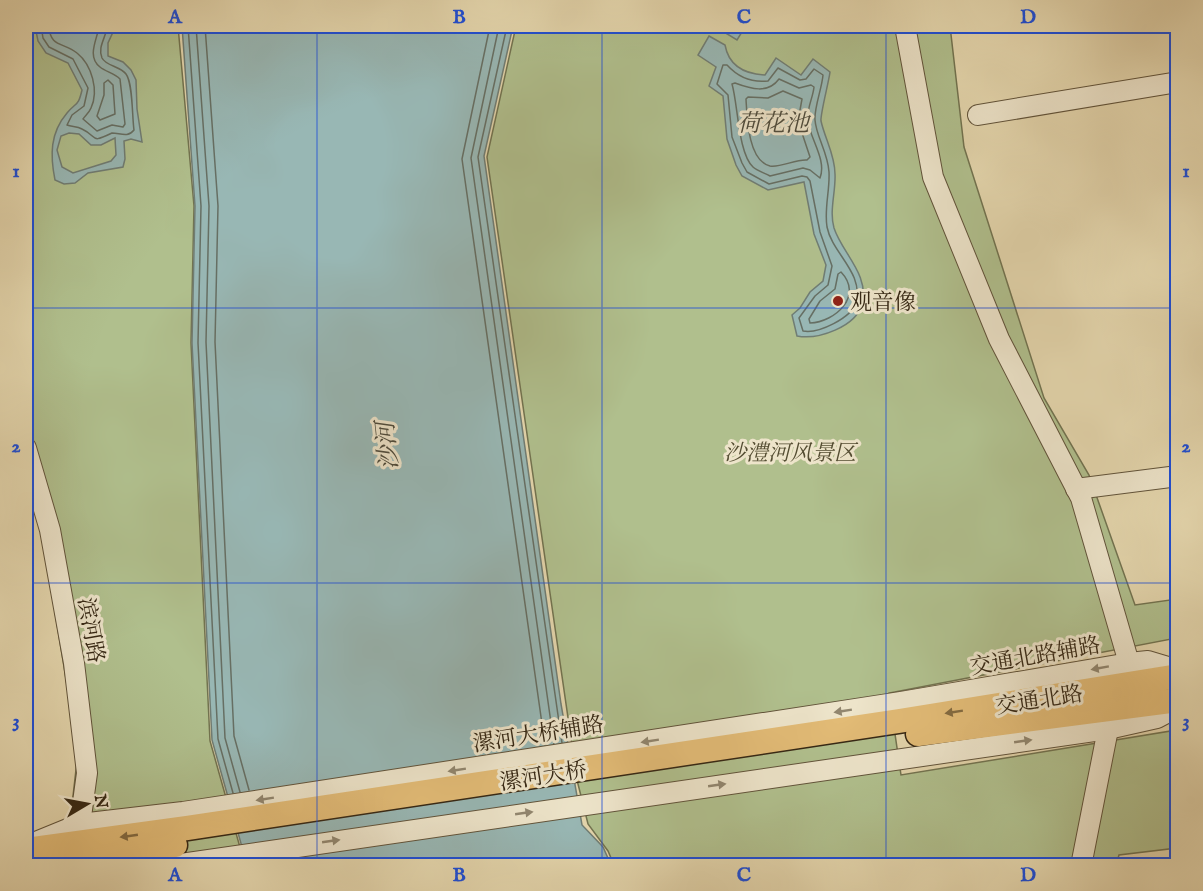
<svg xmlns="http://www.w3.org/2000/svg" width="1203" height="891" font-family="'IM FELL English','Noto Serif SC',serif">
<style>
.green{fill:#b0bf8d;stroke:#727350;stroke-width:1.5}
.water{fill:#98b7b4;stroke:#707d74;stroke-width:1.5;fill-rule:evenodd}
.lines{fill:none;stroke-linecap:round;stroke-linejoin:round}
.shore{stroke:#666f64;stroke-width:1.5}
.minor-casing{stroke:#61533a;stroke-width:22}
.major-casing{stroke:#352714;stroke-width:27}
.minor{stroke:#ede4ca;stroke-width:20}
.major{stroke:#e2bb76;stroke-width:24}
.oneway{fill:#91866f}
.oneway2{fill:#836a40}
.grid{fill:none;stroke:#1d4ed8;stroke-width:1.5;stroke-opacity:0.55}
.poi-dot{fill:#8f2418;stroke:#ede4ca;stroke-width:2}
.labels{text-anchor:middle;stroke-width:6;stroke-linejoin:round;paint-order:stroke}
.poi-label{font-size:22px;fill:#352714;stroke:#ede4ca;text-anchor:start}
.park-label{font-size:22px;font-style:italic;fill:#544d32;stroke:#ede4ca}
.street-label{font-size:22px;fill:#352714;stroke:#ede4ca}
.water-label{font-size:24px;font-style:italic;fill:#4e4b3c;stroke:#ede4ca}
.neatline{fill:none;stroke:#1d4ed8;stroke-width:2}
.grid-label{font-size:20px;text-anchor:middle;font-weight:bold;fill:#1d4ed8}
</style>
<rect width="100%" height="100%" fill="#e4d6ad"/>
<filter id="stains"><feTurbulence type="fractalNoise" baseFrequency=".00333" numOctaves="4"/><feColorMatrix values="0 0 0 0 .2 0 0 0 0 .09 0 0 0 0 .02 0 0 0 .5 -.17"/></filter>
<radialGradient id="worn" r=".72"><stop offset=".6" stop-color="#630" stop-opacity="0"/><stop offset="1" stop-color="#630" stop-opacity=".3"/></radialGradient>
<g class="green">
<polygon points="26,26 178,26 194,206 191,343 210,741 245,865 76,865 71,814 78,752 41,527 26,481"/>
<polygon points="516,26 950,26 964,147 1044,398 1089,475 1135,605 1177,599 1177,638 889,693 901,775 1177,730 1177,848 1119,855 1116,866 614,865 608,851 588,824 577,780 487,157"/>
</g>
<g class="water">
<path d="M35,26H113V32L108,43V56L123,62L131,70L136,80L137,109L142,142L131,139L124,141L125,159L123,167L88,173L75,183L64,184L55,180C50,155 50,133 67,113C77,101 78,107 82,90L68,63L46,53L38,41ZM69,133L79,134L91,145H101L115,138L116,155L111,161L73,173L62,167L57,150L61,136Z"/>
<polygon points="182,26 513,26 484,156 561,704 582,825 603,847 611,865 247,865 212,740 192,343 195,206"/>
<polygon points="714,26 754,26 751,31 745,27 737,40"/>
<path d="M709,36L725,45C729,67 745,74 765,75L776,58L801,75L813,59L830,72C829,81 820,115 821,121C825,139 835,155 835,174C836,191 829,211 834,228C842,253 870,275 862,304C856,327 818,340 797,336L792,315L800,308L810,292L823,281L826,265L814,234L804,182L768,190L742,176L736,165L727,139L723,96L709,86L716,67L698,55Z"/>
</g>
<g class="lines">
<g class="shore">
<path d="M41,26L43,38L49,47L73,59L88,88L84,106L72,115L67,125C72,127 77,126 82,129C99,137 89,144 112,133C120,133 128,138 134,130C132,117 133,83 126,74C120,66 106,66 102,58C97,47 107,36 107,26"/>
<path d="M49,26C50,48 64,42 77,53C92,65 99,91 91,108C89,113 85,116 83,119L97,131L112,125L123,127L125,124L120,79C114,73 106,72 100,67C86,56 98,38 99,26"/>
<polyline points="188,26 201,206 198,343 218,739 233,793"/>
<polyline points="196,26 209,206 206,342 225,738 240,792"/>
<polyline points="205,26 218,206 215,342 234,736 249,790"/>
<polyline points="490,26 462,159 545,745"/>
<polyline points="499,26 471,158 554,744"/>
<polyline points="507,26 478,157 562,743"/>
<path d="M723,65H727C738,77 751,83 768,81L778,68L800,80L806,79L814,69L823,75C822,88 814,108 815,120C816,136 828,153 829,172C830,190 824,209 827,227C832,253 864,273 856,302C852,318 818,334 803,331L799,318L815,296L828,285L832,266L820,232L810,181L807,177L802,176L769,184L747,172L742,163L732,137L728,95L717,84Z"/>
<path d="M779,79L799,88L811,85L814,87C813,98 806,110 808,121C810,139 827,160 820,178L810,170L803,168L770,176C765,173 757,171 753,167C738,153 738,104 732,84L735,83C751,89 768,94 779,79Z"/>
<polygon points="108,80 113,85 115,114 100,120 97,116 104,95 104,83"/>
<path d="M783,91L802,99L798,121L810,157L807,160C796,159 780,168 770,166C748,161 747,117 746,99L748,97L768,98Z"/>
<path d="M841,272C864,296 835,322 810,323L809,319L820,301L835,289L838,274Z"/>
</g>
<defs>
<g id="minor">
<polyline points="905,26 933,177 999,339 1081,498 1129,663"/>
<polyline points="978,115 1178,82"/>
<polyline points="26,448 50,530 74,663 87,773 80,824"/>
<polyline points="1076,489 1178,476"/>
<polyline points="31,844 80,824 183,812 901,702 1129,663 1148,661 1178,670"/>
<polyline points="167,866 1108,729 1157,718 1178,707"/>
<polyline points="1081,866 1108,729"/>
</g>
<g id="major">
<polyline points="918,734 1178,700"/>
<polyline points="26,850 187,828 899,721 1178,676"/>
<polyline points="70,866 175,845"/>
</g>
</defs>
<use href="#minor" class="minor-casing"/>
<use href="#major" class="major-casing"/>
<use href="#minor" class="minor"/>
<use href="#major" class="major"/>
</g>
<defs><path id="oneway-solid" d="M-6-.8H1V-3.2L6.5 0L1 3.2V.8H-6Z" transform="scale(1.5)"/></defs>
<g class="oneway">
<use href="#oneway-solid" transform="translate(1100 668) rotate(170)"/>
<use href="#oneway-solid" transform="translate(843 711) rotate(171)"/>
<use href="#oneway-solid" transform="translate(650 741) rotate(171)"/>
<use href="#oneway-solid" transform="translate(1023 741) rotate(-8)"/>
<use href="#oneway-solid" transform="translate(457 770) rotate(171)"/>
<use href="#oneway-solid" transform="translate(717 785) rotate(-8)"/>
<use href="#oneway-solid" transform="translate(265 799) rotate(171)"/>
<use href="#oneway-solid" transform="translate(524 813) rotate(-8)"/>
<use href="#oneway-solid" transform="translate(331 841) rotate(-8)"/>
</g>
<g class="oneway2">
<use href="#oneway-solid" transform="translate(954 712) rotate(171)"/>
<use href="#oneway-solid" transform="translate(129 836) rotate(172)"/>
</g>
<path class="grid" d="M317,26V866M602,26V866M886,26V866M26,308H1178M26,583H1178"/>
<circle class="poi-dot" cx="838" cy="301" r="6"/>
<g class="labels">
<g class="poi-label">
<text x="850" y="309">观音像</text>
</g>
<g class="park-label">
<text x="790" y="460">沙澧河风景区</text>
</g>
<g class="street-label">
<text transform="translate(92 630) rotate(80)" y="8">滨河路</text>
<text transform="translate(1035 655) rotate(-10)" y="8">交通北路辅路</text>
<text transform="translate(1039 699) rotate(-9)" y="8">交通北路</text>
<text transform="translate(538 733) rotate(-9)" y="8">漯河大桥辅路</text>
<text transform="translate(543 775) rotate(-9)" y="8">漯河大桥</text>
</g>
<g class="water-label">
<text x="773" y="131">荷花池</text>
<text transform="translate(387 446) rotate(-96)" y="8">沙河</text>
</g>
</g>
<rect width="1203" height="891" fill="none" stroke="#e4d6ad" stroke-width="66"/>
<g transform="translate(87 804) rotate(80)" stroke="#ede4ca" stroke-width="4.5" paint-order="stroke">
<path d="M0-4.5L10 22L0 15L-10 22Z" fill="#352714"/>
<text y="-9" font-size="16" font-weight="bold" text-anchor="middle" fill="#352714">N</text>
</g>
<rect x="33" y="33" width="1137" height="825" class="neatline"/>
<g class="grid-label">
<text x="175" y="23">A</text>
<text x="459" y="23">B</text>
<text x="744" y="23">C</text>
<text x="1028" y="23">D</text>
<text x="16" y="177">1</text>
<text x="1186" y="177">1</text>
<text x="16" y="452">2</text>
<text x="1186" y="452">2</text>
<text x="16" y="727">3</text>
<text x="1186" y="727">3</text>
<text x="175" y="881">A</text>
<text x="459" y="881">B</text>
<text x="744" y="881">C</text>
<text x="1028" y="881">D</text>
</g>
<rect width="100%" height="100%" filter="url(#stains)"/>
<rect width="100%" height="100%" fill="url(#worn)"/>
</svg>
